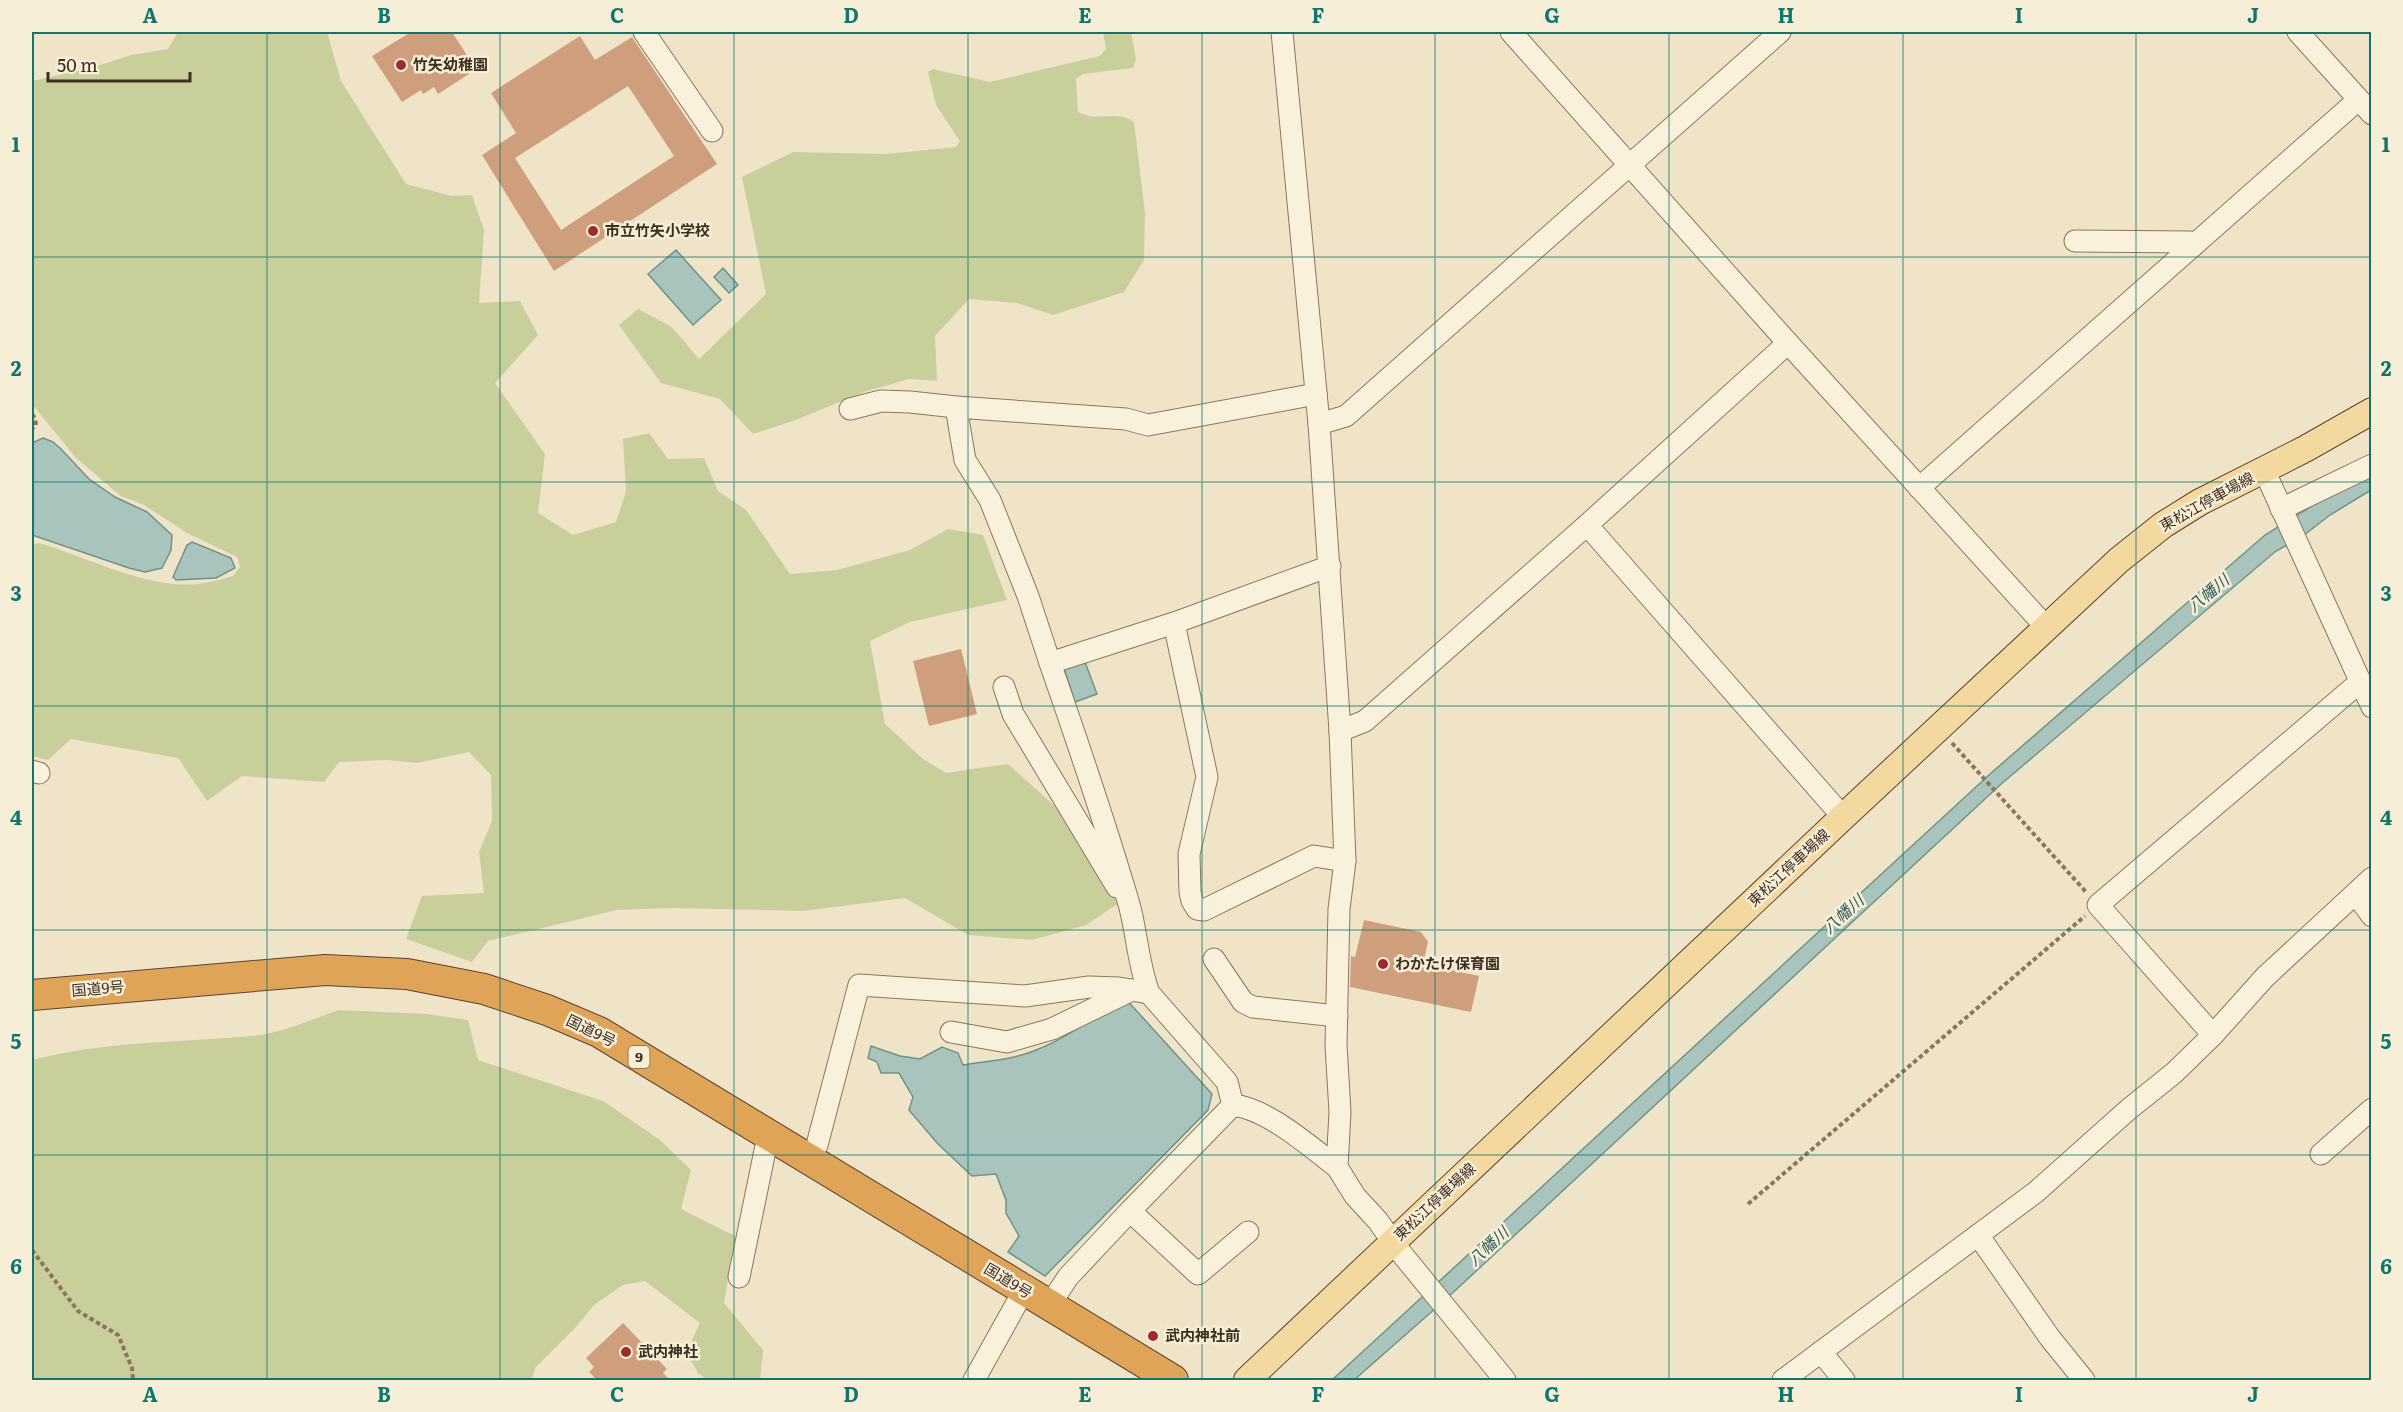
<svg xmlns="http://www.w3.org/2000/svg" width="2403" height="1412" font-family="Literata,'Noto Sans JP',serif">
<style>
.green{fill:#c9cf9b}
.water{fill:#a9c4bc;stroke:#6f938a;stroke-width:1.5}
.building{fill:#cf9f7d;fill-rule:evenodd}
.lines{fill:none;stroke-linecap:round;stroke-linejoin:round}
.minor-casing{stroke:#8d765c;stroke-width:23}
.major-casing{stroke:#5b4430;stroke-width:28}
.highway-casing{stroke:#5b4430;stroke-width:32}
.path{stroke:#8d765c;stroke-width:4;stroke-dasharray:4.5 3;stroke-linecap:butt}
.minor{stroke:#faf1dc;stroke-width:21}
.major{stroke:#f3d9a0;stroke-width:26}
.highway{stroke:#e0a458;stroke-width:30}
.grid{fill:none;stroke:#0f766e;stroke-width:1.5;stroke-opacity:0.55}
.poi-dot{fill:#9e2a2b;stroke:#f7eed8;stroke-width:2}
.labels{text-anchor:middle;stroke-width:5;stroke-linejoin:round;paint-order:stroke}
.shield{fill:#f7eed8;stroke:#756857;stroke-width:1.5}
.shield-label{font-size:14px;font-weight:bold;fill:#3d2e20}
.poi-label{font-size:15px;font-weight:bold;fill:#3d2e20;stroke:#f7eed8;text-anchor:start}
.street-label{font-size:15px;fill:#3d2e20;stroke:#f7eed8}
.water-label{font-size:16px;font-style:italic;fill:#2f5d5a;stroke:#f7eed8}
.neatline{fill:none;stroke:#0f766e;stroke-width:2}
.grid-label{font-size:20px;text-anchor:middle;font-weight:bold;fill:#0f766e}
</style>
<rect width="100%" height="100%" fill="#f0e4c8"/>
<g class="green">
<path d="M178,32H327L341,81L406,184L452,196L472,195L484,230L479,303L520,301L538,335L495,383L545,454L538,513L573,535L616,522L626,492L623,439L649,433L668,459L704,458L718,491L746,510L790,574L837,570L910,550L948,529L983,535L1007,600L910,622L870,641L885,724L923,759L946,773L1008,764L1066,816L1077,843L1119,903L1086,925L1032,940L968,935L905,898L803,911L673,908L617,910L488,941L472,962L406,939L422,896L484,893L479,852L492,821L491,775L469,752L417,763L386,760L339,762L324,782L242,776L207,801L178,758L71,739L48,760L32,756V545L39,543C88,557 145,589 197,584C209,583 221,579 233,576L240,567L237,557L187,533L144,505L121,496L76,458L32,404V81L91,68L131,55L168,49Z"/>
<path d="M1103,32H1131L1136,59L1133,68L1083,74L1076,79L1078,112C1098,123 1116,109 1134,122L1145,213L1144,260L1124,292L1053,315L1017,303L969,299L935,336L937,381L909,379L864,392L793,421L753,434L720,399L661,383L619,325L638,309L672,327L699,359L766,294L742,177L793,152L886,154L956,147L960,141L936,105L928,72L933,69L990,82L1100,56L1106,49Z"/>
<path d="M339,1010L427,1014L468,1020L478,1060L603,1101L660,1140L691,1170L681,1209L735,1236L724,1303L763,1350L760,1380H707L698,1373L686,1353L700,1323L645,1281L623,1285L594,1305L576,1327L535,1368L532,1380H32V1060C106,1040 183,1043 260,1035C283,1032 316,1018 339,1010Z"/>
</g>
<g class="water">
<polygon points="676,250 721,300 693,325 648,274"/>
<polygon points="723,268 738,285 729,293 714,277"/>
<polygon points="43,438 53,442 61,449 89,479 115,497 147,512 172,535 171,550 162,568 145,572 129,568 32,535 32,443"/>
<polygon points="2371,473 2371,490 2330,515 2299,539 2291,519 2347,484"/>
<polygon points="2284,523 2293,542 2276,551 2000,785 1445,1300 1354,1380 1332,1380 1990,774 2265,535"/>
<polygon points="192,542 231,558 235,568 216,578 176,580 173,577 187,545"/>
<polygon points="1085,662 1097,694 1075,702 1064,669"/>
<path d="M1124,997L1212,1094L1208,1110L1045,1276L1008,1252L1019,1236L1006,1213V1200L996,1174L972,1176L938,1144L909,1110L913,1097L899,1073H881L877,1062L868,1058L871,1046L900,1056L920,1059L942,1047L958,1053L963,1065C987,1061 1013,1060 1036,1050C1067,1038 1096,1016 1124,997Z"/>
</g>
<g class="building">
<polygon points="411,32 452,32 472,63 465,68 469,74 438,94 434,87 423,94 421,90 402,102 372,56"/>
<path d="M580,36L595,60L632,37L717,164L554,271L482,155L516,133L491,93ZM628,86L674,156L561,230L515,158Z"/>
<polygon points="961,649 977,714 929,726 913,661"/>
<polygon points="1364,920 1421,932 1428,942 1423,964 1479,976 1471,1012 1350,987 1351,956 1355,957"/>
<polygon points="623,1323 667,1369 663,1373 670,1380 597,1380 589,1372 594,1367 586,1358"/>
</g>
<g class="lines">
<defs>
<g id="minor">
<polyline points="644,32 712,131"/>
<polyline points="1282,32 1319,424 1340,731 1345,861 1339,909 1336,1045 1340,1112 1337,1167 1355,1196 1378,1221 1397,1248 1505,1380"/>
<polyline points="1511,32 1788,343 2046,627"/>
<polyline points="2298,32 2372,114"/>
<polyline points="2075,241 2191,242 2194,245"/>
<polyline points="1788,343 1587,525 1843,817"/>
<polyline points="1316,394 1148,425 1126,419 956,407 965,460 990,500 1028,596 1050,663 1174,623 1330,566"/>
<polyline points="850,409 881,401 910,402 956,407"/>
<polyline points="1319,424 1346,416 1780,32"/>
<polyline points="2264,470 2372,707"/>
<polyline points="1919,488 2358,100"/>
<polyline points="2281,509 2372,465"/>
<polyline points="1174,623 1207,777 1189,854 1190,892 1192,901 1197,909 1204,910 1314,856 1345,861"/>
<path d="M1050,663C1078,743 1105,823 1129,904C1137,933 1138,964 1149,993L1227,1082L1233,1105C1268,1109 1309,1146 1337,1167"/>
<polyline points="1004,687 1013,714 1117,887"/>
<polyline points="1340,731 1365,721 1587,525"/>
<polyline points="32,771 39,773"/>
<polyline points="2356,894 2372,916"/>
<polyline points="1214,959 1243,1002 1253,1007 1337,1016"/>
<polyline points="951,1032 1007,1042 1052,1029 1132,990"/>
<polyline points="2213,1035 2098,905 2360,682"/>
<polyline points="1233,1105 1130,1211 1198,1274 1248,1232"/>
<polyline points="2321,1154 2372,1109"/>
<polyline points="808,1161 817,1145 859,985 1025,996 1089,987 1119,988 1149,993"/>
<polyline points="1978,1235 2050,1338 2084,1380"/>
<polyline points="739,1277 768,1136"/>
<polyline points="1049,1306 1068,1277 1130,1211"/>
<polyline points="1821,1352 1844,1380"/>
<polyline points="974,1380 1024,1290"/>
<polyline points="1783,1380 2036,1192 2129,1109 2174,1073 2213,1035 2265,977 2372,878"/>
</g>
<polyline id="major" points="1247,1380 1843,817 2119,560 2163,525 2200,502 2305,449 2372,411"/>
<polyline id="highway" points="32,995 325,970 407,974 484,989 547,1010 599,1032 1173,1380"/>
</defs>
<use href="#minor" class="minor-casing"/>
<use href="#major" class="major-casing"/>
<use href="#highway" class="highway-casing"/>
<g class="path">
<polyline points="32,414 35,418 36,425 32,429"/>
<polyline points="1952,743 2086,892"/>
<polyline points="1748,1204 2085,916"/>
<polyline points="32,1250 78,1311 118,1335 132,1368 133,1380"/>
</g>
<use href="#minor" class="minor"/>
<use href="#major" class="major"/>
<use href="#highway" class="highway"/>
</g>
<path class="grid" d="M267,32V1380M500,32V1380M734,32V1380M968,32V1380M1202,32V1380M1435,32V1380M1669,32V1380M1903,32V1380M2136,32V1380M32,257H2372M32,482H2372M32,706H2372M32,930H2372M32,1155H2372"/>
<g class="poi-dot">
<circle cx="401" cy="65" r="6"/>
<circle cx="593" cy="231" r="6"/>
<circle cx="1383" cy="964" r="6"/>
<circle cx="1153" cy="1336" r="6"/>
<circle cx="626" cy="1352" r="6"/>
</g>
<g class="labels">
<rect class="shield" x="628.5" y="1046" width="21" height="22" rx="4.5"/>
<g class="shield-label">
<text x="639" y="1062">9</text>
</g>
<g class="poi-label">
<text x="413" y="70">竹矢幼稚園</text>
<text x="605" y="236">市立竹矢小学校</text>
<text x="1395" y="969">わかたけ保育園</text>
<text x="1165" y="1341">武内神社前</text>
<text x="638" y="1357">武内神社</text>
</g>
<g class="street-label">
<text transform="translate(2207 502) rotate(-29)" y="5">東松江停車場線</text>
<text transform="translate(1789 868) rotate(-43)" y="5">東松江停車場線</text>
<text transform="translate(98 989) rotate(-5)" y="5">国道9号</text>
<text transform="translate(591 1031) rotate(26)" y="5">国道9号</text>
<text transform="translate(1435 1202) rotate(-43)" y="5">東松江停車場線</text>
<text transform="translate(1008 1281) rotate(31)" y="5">国道9号</text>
</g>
<g class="water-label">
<text transform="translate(2208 593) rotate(-40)" y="6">八幡川</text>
<text transform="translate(1843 914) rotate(-42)" y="6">八幡川</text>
<text transform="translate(1488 1246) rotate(-43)" y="6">八幡川</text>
</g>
</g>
<rect width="2403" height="1412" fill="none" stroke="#f7eed8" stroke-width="66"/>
<path d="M48 72v9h142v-9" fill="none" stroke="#3d2e20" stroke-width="3"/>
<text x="57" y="72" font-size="18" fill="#3d2e20" stroke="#f7eed8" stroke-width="4.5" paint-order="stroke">50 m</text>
<rect x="33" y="33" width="2337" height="1346" class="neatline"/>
<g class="grid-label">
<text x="150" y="23">A</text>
<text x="384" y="23">B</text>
<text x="617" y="23">C</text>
<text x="851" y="23">D</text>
<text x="1085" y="23">E</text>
<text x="1318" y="23">F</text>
<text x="1552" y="23">G</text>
<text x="1786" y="23">H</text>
<text x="2019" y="23">I</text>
<text x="2253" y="23">J</text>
<text x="16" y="152">1</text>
<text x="2386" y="152">1</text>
<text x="16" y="376">2</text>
<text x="2386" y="376">2</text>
<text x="16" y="601">3</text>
<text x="2386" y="601">3</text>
<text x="16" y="825">4</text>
<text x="2386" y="825">4</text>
<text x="16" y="1049">5</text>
<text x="2386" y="1049">5</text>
<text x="16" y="1274">6</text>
<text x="2386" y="1274">6</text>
<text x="150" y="1402">A</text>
<text x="384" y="1402">B</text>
<text x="617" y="1402">C</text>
<text x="851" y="1402">D</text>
<text x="1085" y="1402">E</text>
<text x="1318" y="1402">F</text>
<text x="1552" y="1402">G</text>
<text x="1786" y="1402">H</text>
<text x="2019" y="1402">I</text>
<text x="2253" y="1402">J</text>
</g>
</svg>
